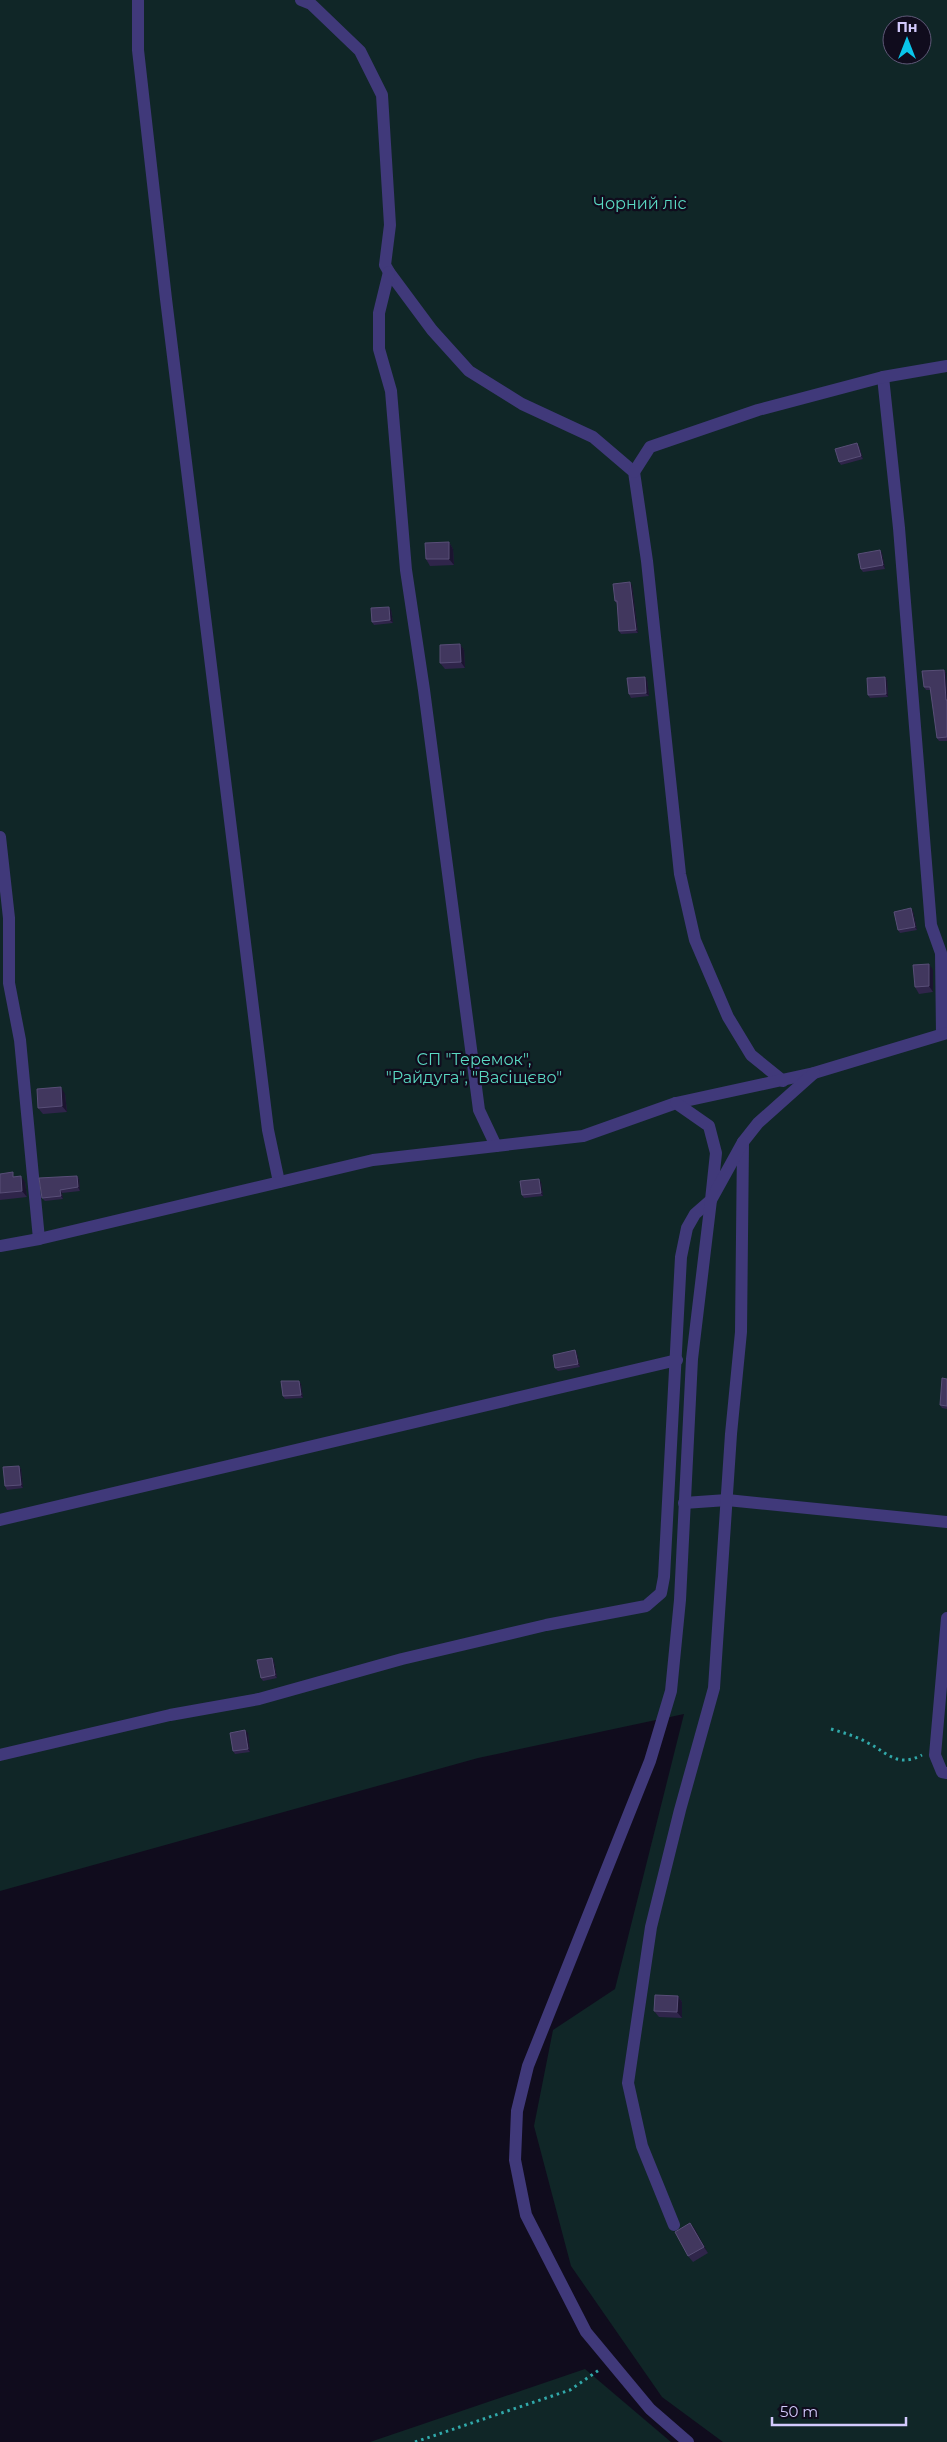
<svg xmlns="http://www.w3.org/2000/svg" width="947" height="2442" font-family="Montserrat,sans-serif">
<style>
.green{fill:#102627;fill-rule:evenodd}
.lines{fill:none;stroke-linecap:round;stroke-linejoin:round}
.path{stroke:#31a9aa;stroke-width:3;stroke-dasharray:2.5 4;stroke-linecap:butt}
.minor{stroke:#40397a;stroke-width:12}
.wall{fill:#2f254a}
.shaded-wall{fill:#1b1430}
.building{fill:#41375e;stroke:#584e77}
.labels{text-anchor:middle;stroke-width:4.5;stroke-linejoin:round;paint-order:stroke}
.park-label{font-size:16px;fill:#5ad9c2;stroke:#100c1d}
</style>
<rect width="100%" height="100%" fill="#100c1d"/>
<g class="green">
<path d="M0,0H947V2442H723L662,2397L571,2266L534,2126L553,2030L615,1989L684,1714L478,1758L0,1891ZM892,25H922V55H892Z"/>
<polygon points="585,2369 671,2442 370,2442"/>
</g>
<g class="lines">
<g class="path">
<path d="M831,1729C844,1733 856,1736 868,1743C888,1753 897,1768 922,1755"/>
<polyline points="415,2442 570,2390 599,2370"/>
</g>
<g class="minor">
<polyline points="138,0 138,50 166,299 268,1130 279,1182"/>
<polyline points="301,0 311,4 360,51 382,95 390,225 385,265 389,272 432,330 469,371 522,404 593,437 634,472 647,561 680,874 695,940 728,1017 751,1055 783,1081"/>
<polyline points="389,272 379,313 379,349 391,391 406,570 424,690 479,1110 496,1146"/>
<polyline points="883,377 899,528 931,925 941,953 942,1034"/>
<polyline points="634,472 650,447 758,410 883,377 947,366"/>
<polyline points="0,837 9,918 9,983 20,1040 39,1239"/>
<polyline points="0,1246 39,1239 373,1160 583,1136 676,1103 814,1073 947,1033"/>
<polyline points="684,1503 727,1500 947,1522"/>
<polyline points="0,1520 677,1360"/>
<polyline points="947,1618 935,1755 942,1772 947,1773"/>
<polyline points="0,1755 170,1715 259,1699 402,1659 546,1625 646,1606 661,1593 664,1577 681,1257 687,1228 695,1214 711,1200 716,1153 709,1126 676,1103"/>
<polyline points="674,2225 642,2146 628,2083 651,1927 680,1810 714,1688 731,1434 741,1332 743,1142"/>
<polyline points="688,2442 650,2409 586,2332 526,2215 515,2160 517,2111 528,2066 650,1761 671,1691 680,1600 692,1359 711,1200 743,1142 758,1123 814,1073"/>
</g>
</g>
<g class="wall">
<polygon points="859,446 863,459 841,465 839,462"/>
<polygon points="449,542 453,549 454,565 430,566 426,559"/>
<polygon points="880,550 882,553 885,569 863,572 861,569"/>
<polygon points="632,585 638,633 621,634 619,631 617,604 615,601"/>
<polygon points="391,610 393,623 374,625 372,622"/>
<polygon points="460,644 464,650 465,668 445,669 440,663"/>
<polygon points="944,670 946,673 947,690 947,741 939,741 937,738 931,690 926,690 924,687"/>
<polygon points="885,677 887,680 888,697 870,698 868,695"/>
<polygon points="647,680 649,696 631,698 629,694"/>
<polygon points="913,911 917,930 900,933 898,930"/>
<polygon points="933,970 933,992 919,994 915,987"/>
<polygon points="65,1094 67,1112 43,1114 38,1108"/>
<polygon points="0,1174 16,1177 25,1182 27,1197 0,1200"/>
<polygon points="77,1176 79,1179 80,1191 62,1193 63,1199 45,1201 42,1198"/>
<polygon points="541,1182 543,1196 524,1198 522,1195"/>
<polygon points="575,1350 577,1353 580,1367 558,1371 555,1368"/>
<polygon points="947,1379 947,1409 942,1408 940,1405"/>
<polygon points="299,1381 301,1384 303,1398 285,1399 283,1396"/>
<polygon points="19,1466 21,1469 23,1488 7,1490 5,1486"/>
<polygon points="272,1658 274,1661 277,1678 263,1681 261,1678"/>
<polygon points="248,1733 250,1752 235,1754 233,1751"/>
<polygon points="678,1996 682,2002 682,2018 659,2017 654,2011"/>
<polygon points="690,2223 708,2253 693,2262 688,2256"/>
</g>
<g class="shaded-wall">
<polygon points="857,443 859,446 863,459 861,456"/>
<polygon points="449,542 453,549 454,565 449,559"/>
<polygon points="880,550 882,553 885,569 883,565"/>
<polygon points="630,582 632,585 638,633 636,630"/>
<polygon points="389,607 391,610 393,623 390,620"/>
<polygon points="460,644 464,650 465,668 461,662"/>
<polygon points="944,670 946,673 947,702 946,700"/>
<polygon points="645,677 647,680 649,696 646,693"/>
<polygon points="885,677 887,680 888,697 886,694"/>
<polygon points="911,908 913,911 917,930 915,927"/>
<polygon points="929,964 933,970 933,992 929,986"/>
<polygon points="61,1087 65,1094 67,1112 62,1106"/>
<polygon points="21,1176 25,1182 27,1197 22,1191"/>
<polygon points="77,1176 79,1179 80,1191 78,1187"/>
<polygon points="539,1179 541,1182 543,1196 541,1193"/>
<polygon points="60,1190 62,1193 63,1199 61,1196"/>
<polygon points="575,1350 577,1353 580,1367 578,1364"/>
<polygon points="299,1381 301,1384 303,1398 301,1395"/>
<polygon points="19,1466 21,1469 23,1488 21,1485"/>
<polygon points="272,1658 274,1661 277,1678 275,1675"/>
<polygon points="245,1730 248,1733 250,1752 248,1749"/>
<polygon points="678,1996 682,2002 682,2018 677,2012"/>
<polygon points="690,2223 695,2229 708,2253 704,2247"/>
</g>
<g class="building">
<polygon points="857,443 861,456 839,462 835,449"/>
<polygon points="449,542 449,559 426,559 425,543"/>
<polygon points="880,550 883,565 861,569 858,554"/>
<polygon points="630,582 636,630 619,631 617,601 615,601 613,584"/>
<polygon points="389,607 390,620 372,622 371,608"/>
<polygon points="460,644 461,662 440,663 440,645"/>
<polygon points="944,670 946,700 947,700 947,737 937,738 930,687 924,687 922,671"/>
<polygon points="645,677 646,693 629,694 627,678"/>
<polygon points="885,677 886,694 868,695 867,678"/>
<polygon points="911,908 915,927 898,930 894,912"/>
<polygon points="929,964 929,986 915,987 913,965"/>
<polygon points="61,1087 62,1106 38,1108 37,1089"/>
<polygon points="13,1172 13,1177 21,1176 22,1191 0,1193 0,1174"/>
<polygon points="77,1176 78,1187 60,1190 61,1196 42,1198 39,1178"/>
<polygon points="539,1179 541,1193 522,1195 520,1181"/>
<polygon points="575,1350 578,1364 555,1368 553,1355"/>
<polygon points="942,1378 947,1379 947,1406 940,1405"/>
<polygon points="281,1381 299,1381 301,1395 283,1396"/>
<polygon points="19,1466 21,1485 5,1486 3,1467"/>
<polygon points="272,1658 275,1675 261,1678 257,1660"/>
<polygon points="245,1730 248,1749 233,1751 230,1733"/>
<polygon points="655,1995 678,1996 677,2012 654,2011"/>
<polygon points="690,2223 704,2247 688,2256 675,2232"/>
</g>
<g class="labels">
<g class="park-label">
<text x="640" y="209">Чорний ліс</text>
<text x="474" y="1065">СП "Теремок",<tspan x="474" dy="18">"Райдуга", "Васіщєво"</tspan></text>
</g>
</g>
<g transform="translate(907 40)"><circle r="24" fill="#100c1d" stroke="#5e5877"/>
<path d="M0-4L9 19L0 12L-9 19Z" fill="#09c5ea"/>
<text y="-8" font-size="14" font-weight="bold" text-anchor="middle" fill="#d3cafd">Пн</text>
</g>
<path d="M772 2417v8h134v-8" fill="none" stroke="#d3cafd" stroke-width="2.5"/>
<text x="780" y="2417" font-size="15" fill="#d3cafd" stroke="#100c1d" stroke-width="4" paint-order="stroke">50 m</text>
</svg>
